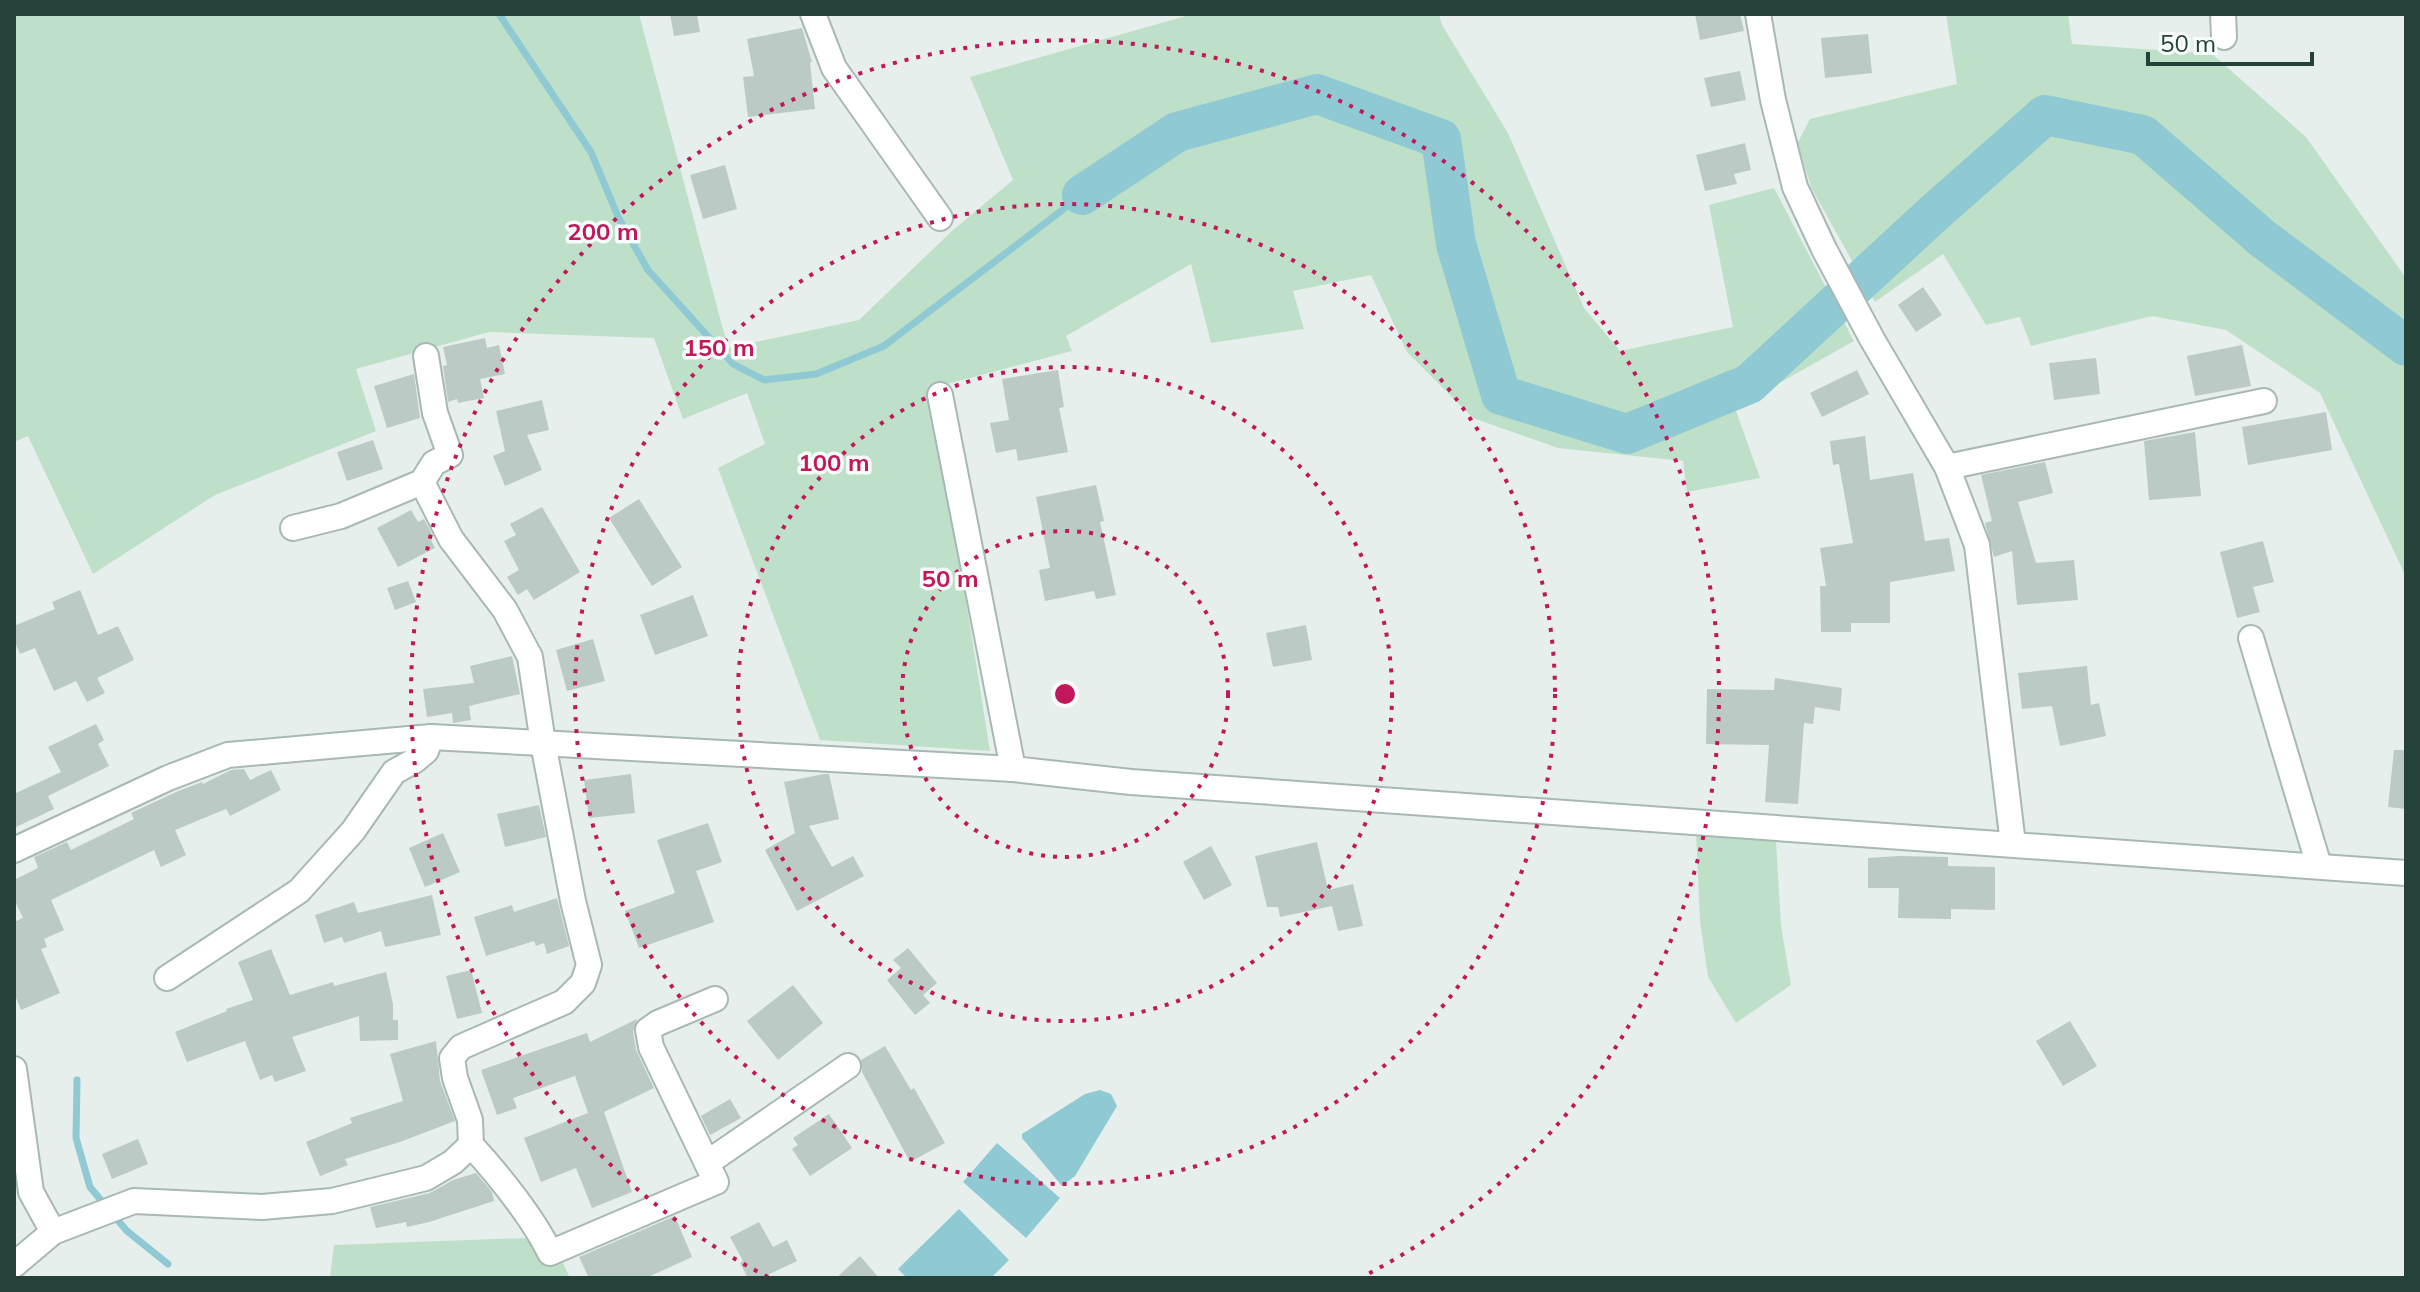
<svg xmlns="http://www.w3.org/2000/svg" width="2420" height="1292" font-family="Mulish,sans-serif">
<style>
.green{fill:#bfe0c8}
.water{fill:#8ec9d4}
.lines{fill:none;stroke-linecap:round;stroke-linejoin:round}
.stream{stroke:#8ec9d4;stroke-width:7}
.river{stroke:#8ec9d4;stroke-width:40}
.building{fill:#bbcac4}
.minor-casing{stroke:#a8b8b2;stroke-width:28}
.minor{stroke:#fff;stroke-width:24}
.ring{fill:none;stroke:#c2185b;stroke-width:4;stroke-dasharray:4 8}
.centre{fill:#c2185b;stroke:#f7fbf9;stroke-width:4}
.ring-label{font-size:24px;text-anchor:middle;font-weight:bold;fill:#c2185b;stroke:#f7fbf9;stroke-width:7;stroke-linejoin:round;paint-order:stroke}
</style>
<rect width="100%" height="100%" fill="#e6efeb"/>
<g class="green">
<polygon points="14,14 639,14 728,348 859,320 953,230 1013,180 970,77 1193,14 1439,14 1442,25 1508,133 1584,308 1620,351 1733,327 1709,205 1774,188 1854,341 1735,408 1760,478 1687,492 1683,461 1558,448 1473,418 1407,352 1371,275 1293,291 1304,329 1211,343 1191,264 1066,336 1072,351 932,388 990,751 820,740 718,468 765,444 747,393 683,419 654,338 489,332 356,369 376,431 215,495 93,574 28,436 14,442"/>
<polygon points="1946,14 2068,14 2072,44 2212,54 2306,137 2406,278 2406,577 2320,393 2226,330 2152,316 2031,346 2020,317 1986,325 1943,254 1875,302 1812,189 1797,144 1810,119 1957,84"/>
<polygon points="1696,832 1776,841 1781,926 1791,985 1736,1023 1708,977 1700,921"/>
<polygon points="527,1238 562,1261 570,1278 330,1278 334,1245"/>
</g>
<g class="water">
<polygon points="1100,1090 1111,1094 1117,1106 1075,1176 1062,1186 1022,1138 1022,1134 1085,1094"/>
<polygon points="997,1143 1060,1198 1026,1238 963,1182"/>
<polygon points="959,1209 1009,1260 991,1278 907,1278 898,1269"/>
</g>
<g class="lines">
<g class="stream">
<polyline points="499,14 591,152 619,219 648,270 733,364 764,380 816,374 884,346 1082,195"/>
<polyline points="77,1080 76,1138 90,1187 105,1205"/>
<polyline points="113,1215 127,1231 168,1264"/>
</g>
<polyline class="river" points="1082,195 1177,132 1317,94 1441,139 1456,244 1501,395 1627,434 1749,384 1933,214 2045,115 2143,135 2262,238 2406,346"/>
</g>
<g class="building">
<polygon points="670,14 697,14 700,32 674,36"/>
<polygon points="1695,14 1740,14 1744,31 1700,40"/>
<polygon points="802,28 812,62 810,63 815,109 748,117 743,77 754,76 747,39"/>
<polygon points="1868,34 1872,73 1825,78 1821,38"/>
<polygon points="1740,71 1746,100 1711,107 1704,78"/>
<polygon points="1745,143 1751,170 1734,174 1737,184 1705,191 1696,155"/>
<polygon points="725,165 737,209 703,219 690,175"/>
<polygon points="1923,287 1942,315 1916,332 1898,305"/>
<polygon points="485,338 487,348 499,345 505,374 480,379 484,398 458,403 457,399 448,402 443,366 447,365 443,347"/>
<polygon points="2242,345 2251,386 2195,396 2187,356"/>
<polygon points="2096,358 2100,394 2054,400 2049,363"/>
<polygon points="1058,370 1064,407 1059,408 1068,452 1018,461 1016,449 996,453 990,423 1009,420 1002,379"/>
<polygon points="1857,370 1869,394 1822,417 1810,393"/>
<polygon points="414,374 420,418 387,428 374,386"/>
<polygon points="542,400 549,430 527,435 542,470 505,486 493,456 505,451 496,411"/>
<polygon points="2326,412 2332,450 2248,465 2242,427"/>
<polygon points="2195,432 2201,496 2149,500 2144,441"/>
<polygon points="1865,436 1870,480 1913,473 1925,541 1949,538 1955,571 1890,582 1890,623 1851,623 1851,632 1821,632 1820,586 1826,586 1820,548 1853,543 1839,464 1833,465 1830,441"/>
<polygon points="373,440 383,469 347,481 337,452"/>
<polygon points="2045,462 2053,493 2018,502 2036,563 2074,560 2078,600 2017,605 2012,551 1994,557 1985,523 1992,521 1981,475"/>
<polygon points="1096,485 1104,521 1100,522 1116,595 1096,599 1094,591 1045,601 1039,570 1050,568 1036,497"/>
<polygon points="639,499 682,567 652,586 609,518"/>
<polygon points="542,507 580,572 534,600 527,589 518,595 507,577 519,570 504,541 516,535 510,524"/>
<polygon points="411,510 418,522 424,519 433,536 430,538 435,548 398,567 377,528"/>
<polygon points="2263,541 2274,582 2253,587 2260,612 2237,618 2220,552"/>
<polygon points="408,581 416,602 395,610 387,588"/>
<polygon points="80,590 98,635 118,626 134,660 97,678 105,693 87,702 76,681 54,691 35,648 20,654 14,640 14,626 55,609 52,602"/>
<polygon points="693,595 708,636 655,655 640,615"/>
<polygon points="1306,625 1312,660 1273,667 1266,633"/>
<polygon points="593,639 605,681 567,691 556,650"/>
<polygon points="512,656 520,694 469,706 471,720 453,723 452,713 427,717 423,689 474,683 470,666"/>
<polygon points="2087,666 2091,705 2099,703 2106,736 2060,746 2052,706 2022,709 2018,673"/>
<polygon points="1775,678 1842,688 1840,711 1815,707 1813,724 1804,723 1798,804 1765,802 1769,745 1706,744 1707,689 1774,690"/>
<polygon points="96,724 104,740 98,744 109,766 48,796 54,809 14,828 14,794 61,772 48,747"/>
<polygon points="2394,750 2406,750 2406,809 2388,807"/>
<polygon points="244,769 250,780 271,770 281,790 230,816 226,809 175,830 186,855 161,867 154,850 51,900 64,930 44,939 47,947 41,949 60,993 21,1010 14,993 14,922 23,918 14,899 14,880 38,868 34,857 67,842 71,850 134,819 131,813 176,792 202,782 203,784 231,770"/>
<polygon points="631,774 635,813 589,818 584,780"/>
<polygon points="824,774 829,774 839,819 809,826 832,867 853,856 864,876 797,911 765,850 795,833 784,782"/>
<polygon points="539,805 546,837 505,847 497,814"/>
<polygon points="708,823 722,862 696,871 714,922 639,948 625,911 675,893 657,840"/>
<polygon points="443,833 460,872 425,887 409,848"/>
<polygon points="1317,842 1328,890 1353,884 1363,926 1338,931 1332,906 1280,917 1278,907 1267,907 1255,856"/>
<polygon points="1211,846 1232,885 1204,900 1183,862"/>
<polygon points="1899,856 1948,857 1948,866 1995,867 1995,910 1951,909 1951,919 1898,918 1899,888 1868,888 1868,858"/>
<polygon points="432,895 441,935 385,947 381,931 344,943 342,937 324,943 315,915 354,902 358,913"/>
<polygon points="557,898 569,946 547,954 544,943 536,946 534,941 486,956 474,917 512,905 514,912"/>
<polygon points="908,948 937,983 923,995 930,1003 915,1015 887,980 901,968 893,960"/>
<polygon points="271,949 290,995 333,982 334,986 386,972 393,1004 393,1020 398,1020 398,1040 360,1041 359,1016 292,1037 306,1071 275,1082 272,1075 260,1080 245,1041 187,1062 175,1032 227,1011 226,1009 253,1000 238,962"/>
<polygon points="471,970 482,1013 457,1019 446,976"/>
<polygon points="793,985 823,1023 778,1060 747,1021"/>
<polygon points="637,1019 633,1032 636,1050 654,1088 604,1112 632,1192 592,1208 576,1168 541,1182 524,1138 588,1113 575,1076 513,1098 517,1108 497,1115 481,1070 587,1033 590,1042"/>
<polygon points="2070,1021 2097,1066 2063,1086 2036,1041"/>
<polygon points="436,1041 440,1081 455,1121 400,1142 345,1159 348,1165 320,1176 306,1142 352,1123 350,1118 403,1101 390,1054"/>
<polygon points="885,1046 911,1090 914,1088 945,1143 910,1162 862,1072 861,1060"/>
<polygon points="730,1099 741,1118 710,1135 701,1116"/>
<polygon points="829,1114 852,1148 810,1176 792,1149 798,1145 793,1138"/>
<polygon points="138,1139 148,1164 112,1179 102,1154"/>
<polygon points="476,1173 492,1192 494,1201 429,1222 407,1227 406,1222 376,1228 370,1207 430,1193 453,1180"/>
<polygon points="675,1216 692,1257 646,1278 589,1278 579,1257"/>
<polygon points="759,1222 773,1247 787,1240 797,1261 761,1278 748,1278 740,1263 743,1261 730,1237"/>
<polygon points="860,1256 879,1278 836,1278"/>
</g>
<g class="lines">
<defs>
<g id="minor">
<polyline points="813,14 834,68 940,218"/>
<polyline points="1758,14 1773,100 1795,187 1824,249 1872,339 1947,467 1977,545 2013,844"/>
<polyline points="2223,14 2224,37"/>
<polyline points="940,395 1013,769"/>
<polyline points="1947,467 2264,401"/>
<path d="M422,482L451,539L505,610L530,657L543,743L573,901L589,965L583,983L564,1002L461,1047L452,1058L455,1078L470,1120L471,1145C497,1173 534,1219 550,1253L716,1182L651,1047L648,1030L658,1023L715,999"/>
<polyline points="293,528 341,516 422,482 434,463 450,455 435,413 426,356"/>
<polyline points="2251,638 2319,866"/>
<polyline points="14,850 168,778 228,755 431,737 1013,769 1131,782 2406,873"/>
<polyline points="167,978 299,891 353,831 394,772 414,761 426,751 431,737"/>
<polyline points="14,1069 31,1192 53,1232"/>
<polyline points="707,1163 848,1066"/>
<polyline points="14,1265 53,1232 134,1201 262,1207 332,1201 426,1178 453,1162 471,1145"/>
</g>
</defs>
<use href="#minor" class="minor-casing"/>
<use href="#minor" class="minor"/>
</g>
<g class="ring">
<circle cx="1065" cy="694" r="163"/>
<circle cx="1065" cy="694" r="327"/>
<circle cx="1065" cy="694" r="490"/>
<path d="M768 1277A654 654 0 1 1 1362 1277"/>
</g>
<circle cx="1065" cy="694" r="12" class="centre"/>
<g class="ring-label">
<text x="603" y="240">200 m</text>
<text x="719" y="356">150 m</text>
<text x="834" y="471">100 m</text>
<text x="950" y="587">50 m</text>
</g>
<rect width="2420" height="1292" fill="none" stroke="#24423a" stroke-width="32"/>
<path d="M2148 52v12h164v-12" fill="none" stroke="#24423a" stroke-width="4"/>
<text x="2160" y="52" font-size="24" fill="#24423a" stroke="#f7fbf9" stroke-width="6" paint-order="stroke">50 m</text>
</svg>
